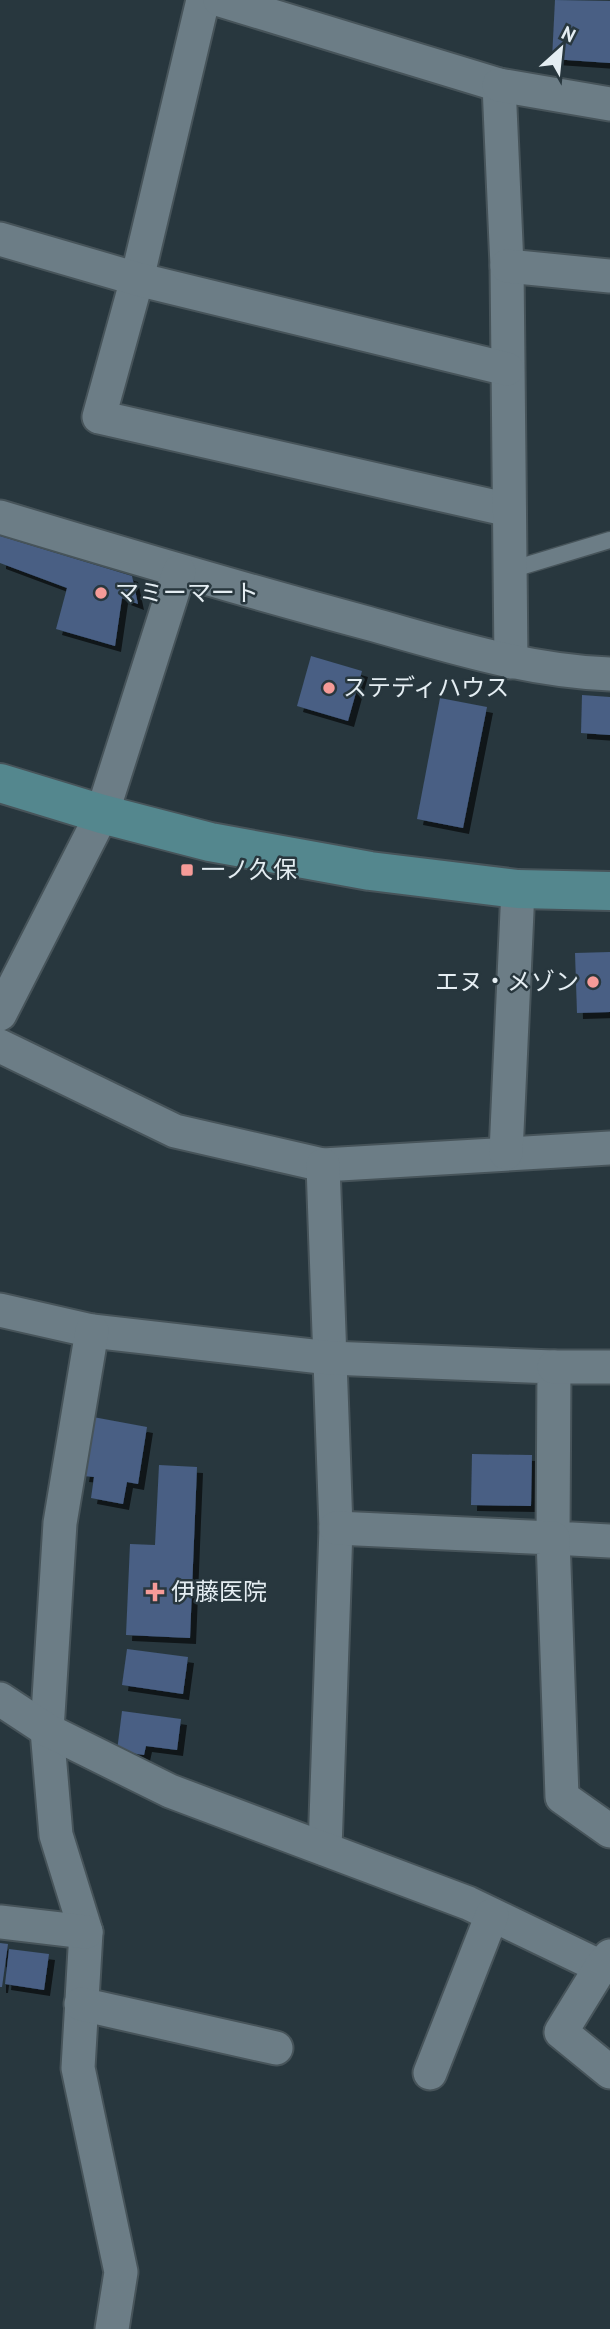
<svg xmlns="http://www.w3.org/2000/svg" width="610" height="2329" font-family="'PT Sans','Noto Sans JP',sans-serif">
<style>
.building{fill:#485f84;filter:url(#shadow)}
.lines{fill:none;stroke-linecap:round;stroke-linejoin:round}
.lane-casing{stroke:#47545a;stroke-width:19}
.street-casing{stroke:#47545a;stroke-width:37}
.secondary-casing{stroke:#47545a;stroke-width:42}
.lane{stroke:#6c7d86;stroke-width:16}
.street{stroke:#6c7d86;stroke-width:33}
.secondary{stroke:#54878e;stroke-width:38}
.poi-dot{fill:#f59b98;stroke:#28373e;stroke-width:2.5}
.labels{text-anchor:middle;stroke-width:5;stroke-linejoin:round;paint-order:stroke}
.poi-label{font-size:24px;fill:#e4edf2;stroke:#28373e;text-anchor:start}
</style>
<defs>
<filter id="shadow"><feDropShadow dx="6" dy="6" stdDeviation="0" flood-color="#0009"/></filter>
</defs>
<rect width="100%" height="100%" fill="#28373e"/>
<g class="building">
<polygon points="555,0 610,1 610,63 552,59"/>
<polygon points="0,536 132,576 138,604 122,598 115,646 56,629 67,588 0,563"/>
<polygon points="311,656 362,671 348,721 297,706"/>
<polygon points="582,695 610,697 610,735 581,733"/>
<polygon points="440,698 487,707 463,828 417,819"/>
<polygon points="610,952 610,1012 577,1013 575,953"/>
<polygon points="93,1417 147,1427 138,1484 127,1482 123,1504 91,1498 94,1477 83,1476"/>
<polygon points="472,1454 532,1455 531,1506 471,1505"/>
<polygon points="159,1465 197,1467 190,1638 126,1635 130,1544 155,1545"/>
<polygon points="127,1649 188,1657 183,1694 122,1685"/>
<polygon points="122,1711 181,1719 177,1750 146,1746 144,1755 117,1751"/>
<polygon points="0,1943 8,1944 2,1987 0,1987"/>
<polygon points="9,1949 49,1954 44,1990 5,1984"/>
</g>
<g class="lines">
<defs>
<polyline id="lane" points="510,570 610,540"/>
<g id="street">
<polyline points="203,0 137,279 99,417 509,510"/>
<polyline points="220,0 499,85 507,266 511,662"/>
<polyline points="499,85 610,104"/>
<polyline points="0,239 137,279 507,369"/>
<polyline points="507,266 610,276"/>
<path d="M0,517C122,554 244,590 367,623C447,645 526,671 610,674"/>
<polyline points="0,1014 102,814 179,572"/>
<polyline points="0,1046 175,1131 323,1165 610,1148"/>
<polyline points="506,1153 518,889"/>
<polyline points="323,1165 336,1528 325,1849"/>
<polyline points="0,1310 92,1331 330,1358 554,1367 553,1538 610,1541"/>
<polyline points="92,1331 60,1523 47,1730 56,1835 86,1932 78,2068 121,2272 112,2329"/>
<polyline points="554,1367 610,1367"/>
<polyline points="336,1528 553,1538 562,1797 610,1831"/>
<polyline points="0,1699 47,1730 170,1791 468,1903 601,1967"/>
<polyline points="0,1922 86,1932"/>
<polyline points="610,1956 601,1967 561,2032 610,2072"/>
<polyline points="81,2004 276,2048"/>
<polyline points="430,2073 492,1915"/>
</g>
<polyline id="secondary" points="0,783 102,814 210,842 370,871 518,889 610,891"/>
</defs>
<use href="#lane" class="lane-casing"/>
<use href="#street" class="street-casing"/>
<use href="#secondary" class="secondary-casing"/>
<use href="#lane" class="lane"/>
<use href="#street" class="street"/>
<use href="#secondary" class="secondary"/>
</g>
<g class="poi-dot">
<circle cx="101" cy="593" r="7"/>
<circle cx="329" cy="688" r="7"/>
<rect x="180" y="863" width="14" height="14" rx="3.5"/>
<circle cx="593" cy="982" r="7"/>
<path d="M151.5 1581.5h7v7h7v7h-7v7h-7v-7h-7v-7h7z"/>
</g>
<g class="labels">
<g class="poi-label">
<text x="115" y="601">マミーマート</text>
<text x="343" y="696">ステディハウス</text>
<text x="201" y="878">一ノ久保</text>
<text x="579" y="990" text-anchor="end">エヌ・メゾン</text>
<text x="171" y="1600">伊藤医院</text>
</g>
</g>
<g transform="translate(561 49) rotate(27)" stroke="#28373e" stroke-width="5" paint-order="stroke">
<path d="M0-5L12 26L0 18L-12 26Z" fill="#e4edf2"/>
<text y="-10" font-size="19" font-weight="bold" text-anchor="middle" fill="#e4edf2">N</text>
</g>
</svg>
